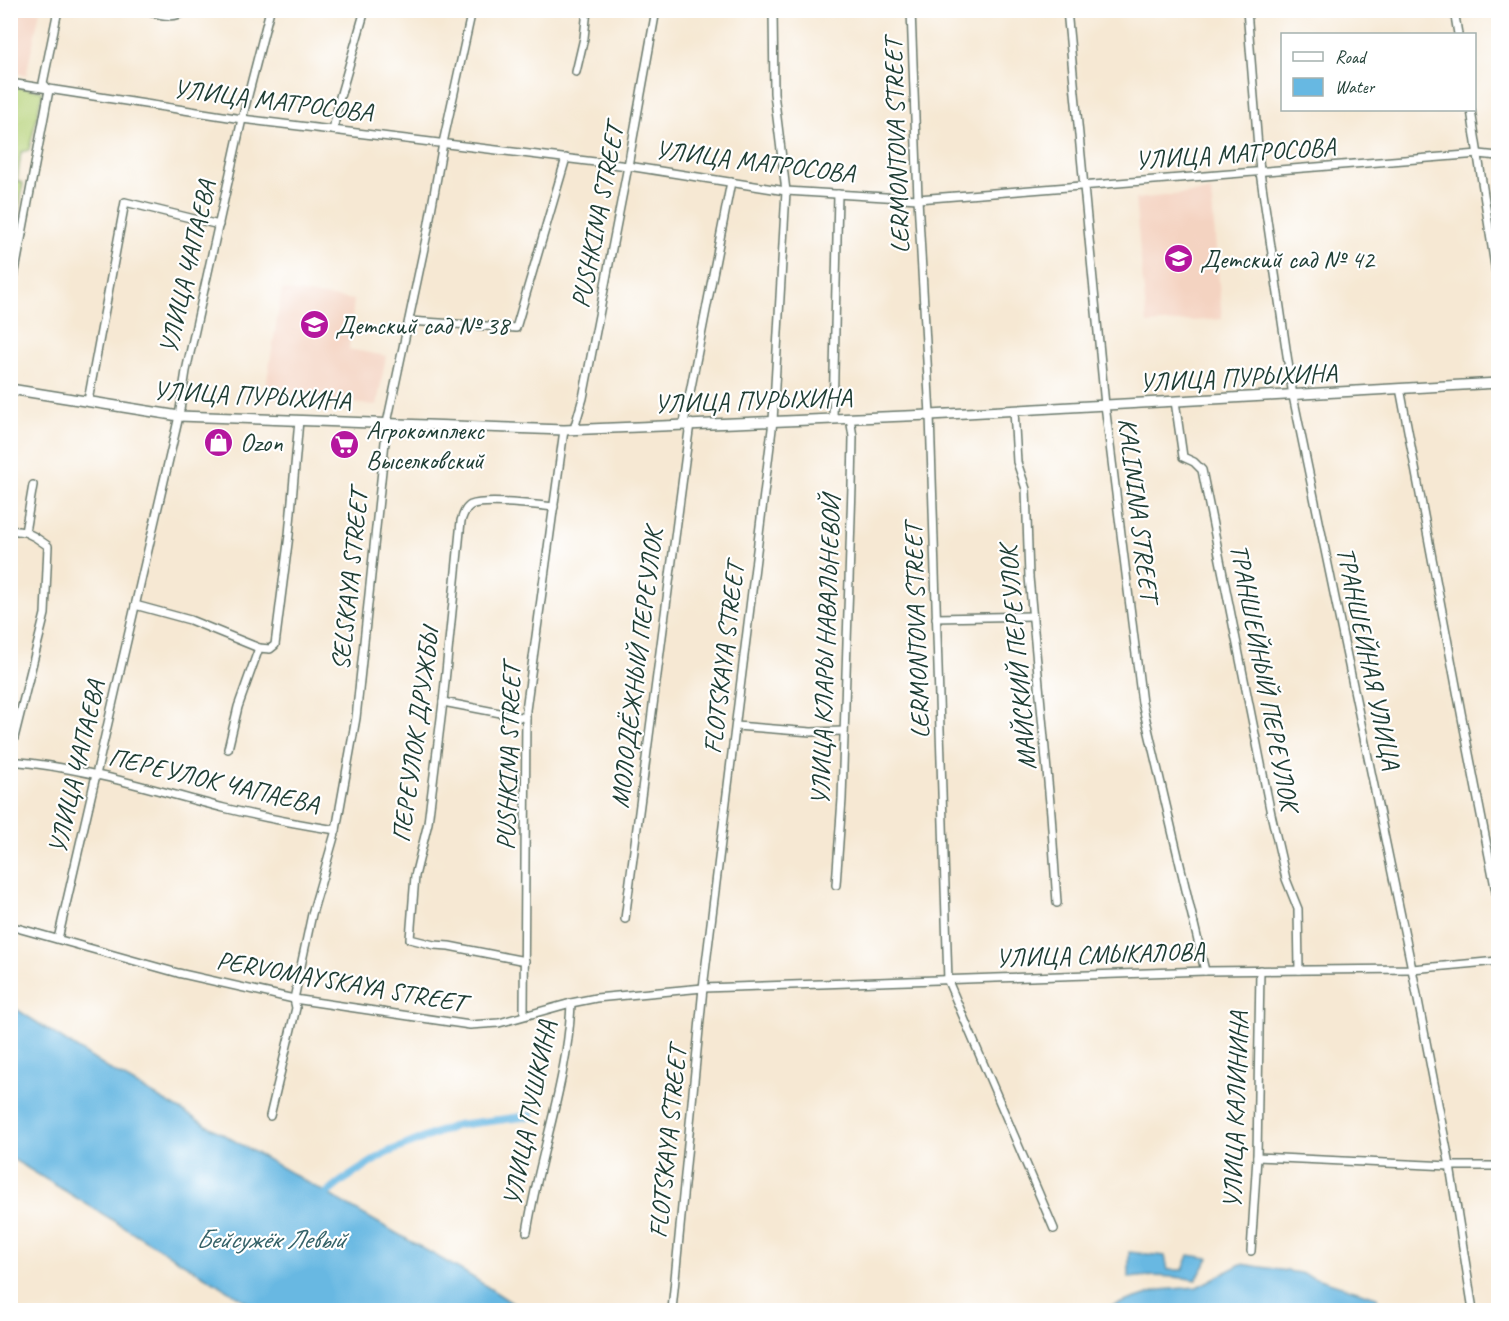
<svg xmlns="http://www.w3.org/2000/svg" width="1509" height="1321" font-family="Caveat,sans-serif">
<style>
.built{fill:#f4d3c1}
.green{fill:#b6d279;stroke:#6a8856;stroke-width:1.5}
.water{fill:#67b8e2;stroke:#437a8b;stroke-width:1.5}
.lines{fill:none;stroke-linecap:round;stroke-linejoin:round}
.canal{stroke:#67b8e2;stroke-width:8}
.minor-casing{stroke:#6a796c;stroke-width:10}
.tertiary-casing{stroke:#6a796c;stroke-width:12}
.minor{stroke:#fff;stroke-width:7}
.tertiary{stroke:#fff;stroke-width:9}
.labels{text-anchor:middle;stroke-width:4.5;stroke-linejoin:round;paint-order:stroke}
.street-label{font-size:26px;fill:#1f3d34;stroke:#fff}
.poi-label{font-size:26px;fill:#1f3d34;stroke:#fff;text-anchor:start}
.water-label{font-size:27px;font-style:italic;fill:#356268;stroke:#fff}
</style>
<rect width="100%" height="100%" fill="#fff"/>
<filter id="ink" filterUnits="userSpaceOnUse"><feTurbulence type="fractalNoise" baseFrequency=".0167" numOctaves="2"/><feDisplacementMap in="SourceGraphic" scale="12" xChannelSelector="R" yChannelSelector="G"/><feConvolveMatrix kernelMatrix="1 2 1 2 8 2 1 2 1" color-interpolation-filters="sRGB"/></filter>
<filter id="wash" filterUnits="userSpaceOnUse"><feTurbulence type="fractalNoise" baseFrequency=".008" numOctaves="4" result="noise"/><feDisplacementMap in="SourceGraphic" scale="24" xChannelSelector="R" yChannelSelector="G"/><feGaussianBlur stdDeviation="1.35" result="paint"/><feColorMatrix in="noise" values="0 0 0 0 0 0 0 0 0 0 0 0 0 0 0 0 0 1.4 0 .05"/><feComposite in="paint" operator="in"/></filter>
<g filter="url(#wash)">
<rect width="100%" height="100%" fill="#f6e8d3"/>
<g class="built">
<polygon points="10,11 40,11 26,76 11,71"/>
<polygon points="1211,191 1222,319 1147,324 1135,199"/>
<polygon points="282,290 354,300 349,349 386,356 377,405 264,398"/>
</g>
<polygon class="green" points="11,86 43,91 29,150 21,152 17,181 23,183 11,266"/>
<g class="water">
<polygon points="10,1005 107,1068 466,1273 523,1310 260,1310 11,1158"/>
<path d="M1129,1252L1165,1256L1168,1270H1183L1189,1255L1209,1258L1196,1280C1173,1276 1152,1275 1129,1278Z"/>
<polygon points="1241,1264 1300,1273 1377,1297 1381,1310 1100,1310 1160,1290 1197,1287"/>
</g>
<g class="lines">
<polyline class="canal" points="326,1194 342,1181 386,1153 457,1125 531,1116"/>
</g>
</g>
<g filter="url(#ink)">
<g class="lines">
<defs>
<g id="minor">
<path d="M141,10C155,13 175,21 186,10"/>
<polyline points="911,10 918,199 930,415 948,981 1054,1229"/>
<polyline points="1067,10 1105,405 1142,703 1205,971"/>
<polyline points="1247,10 1260,172 1293,396 1412,969 1450,1166 1473,1310"/>
<polyline points="1454,10 1458,34"/>
<polyline points="576,72 584,38 587,10"/>
<polyline points="10,83 242,119 628,166 786,191 918,199 1479,154 1498,156"/>
<polyline points="1471,110 1498,286"/>
<polyline points="333,130 340,97 365,10"/>
<polyline points="10,298 49,90 43,83 58,10"/>
<polyline points="409,321 516,328 566,158"/>
<polyline points="1400,388 1463,723 1498,902"/>
<polyline points="88,401 125,202 219,225"/>
<polyline points="1175,401 1183,457 1194,462 1202,470 1271,814 1286,879 1298,909 1299,970"/>
<polyline points="1014,410 1017,462 1026,489 1029,577 1051,814 1057,903"/>
<polyline points="833,418 838,194"/>
<polyline points="684,423 731,182"/>
<polyline points="574,429 583,398 628,166 656,10"/>
<polyline points="10,530 25,532"/>
<polyline points="135,605 190,620 259,648"/>
<polyline points="936,618 1032,616"/>
<polyline points="443,702 526,718"/>
<polyline points="736,726 811,732 844,731"/>
<polyline points="228,749 238,707 259,648 270,649 275,645 289,535 299,420"/>
<polyline points="10,754 45,614 48,546 35,537 25,532 33,485"/>
<path d="M10,761C84,767 153,790 224,808C261,817 298,824 336,830"/>
<polyline points="836,885 842,799 852,486 853,437 850,418"/>
<polyline points="625,919 690,423"/>
<polyline points="10,926 178,973 294,999 470,1025 499,1023 571,1003 596,998 703,988 1205,971 1412,969 1498,961"/>
<polyline points="58,939 179,416 186,371 242,119 270,10"/>
<path d="M525,961L449,946L434,945L410,939L415,876L428,823L443,702L461,521C463,515 465,508 471,505C485,499 537,505 554,507"/>
<polyline points="524,1015 526,710 564,430"/>
<polyline points="270,1116 296,1008 294,999 312,914 336,830 356,718 387,423 427,234 443,143 472,10"/>
<polyline points="1257,1157 1450,1166 1498,1166"/>
<path d="M527,1232C539,1155 568,1081 571,1003"/>
<polyline points="1251,1251 1257,1157 1260,970"/>
<polyline points="672,1310 703,988 773,421 786,191 774,93 773,10"/>
</g>
<polyline id="tertiary" points="10,389 179,416 564,430 930,415 1498,383"/>
</defs>
<use href="#minor" class="minor-casing"/>
<use href="#tertiary" class="tertiary-casing"/>
<use href="#minor" class="minor"/>
<use href="#tertiary" class="tertiary"/>
</g>
</g>
<defs>
<symbol id="school-disc" viewBox="-11 -11 22 22"><circle r="9.5" fill="#b5179e" stroke="#fff"/><path d="M0-5L7-2L0 1L-7-2ZM-4 1L0 2.5L4 1V4Q0 6-4 4Z" fill="#fff"/></symbol>
<symbol id="shop-disc" viewBox="-11 -11 22 22"><circle r="9.5" fill="#b5179e" stroke="#fff"/><path d="M-5-2.5h2.3a2.7 3.5 0 0 1 5.4 0H5L5.5 6h-11ZM-1.5-2.5h3a1.5 2.3 0 0 0-3 0Z" fill="#fff"/></symbol>
<symbol id="supermarket-disc" viewBox="-11 -11 22 22"><circle r="9.5" fill="#b5179e" stroke="#fff"/><path d="M-6-5.5h2.5l.6 2H6L4.5 2H-2.5L-4.4-4H-6ZM-1.5 3.2a1.3 1.3 0 1 0 .1 0ZM3 3.2a1.3 1.3 0 1 0 .1 0Z" fill="#fff"/></symbol>
</defs>
<g fill-rule="evenodd">
<use href="#school-disc" x="1162" y="242" width="33" height="33"/>
<use href="#school-disc" x="298" y="308" width="33" height="33"/>
<use href="#shop-disc" x="202" y="426" width="33" height="33"/>
<use href="#supermarket-disc" x="328" y="428" width="33" height="33"/>
</g>
<g class="labels">
<g class="street-label">
<text transform="translate(273 100) rotate(7)" y="9">УЛИЦА МАТРОСОВА</text>
<text transform="translate(896 146) rotate(-92)" y="9">LERMONTOVA STREET</text>
<text transform="translate(1235 153) rotate(-4)" y="9">УЛИЦА МАТРОСОВА</text>
<text transform="translate(755 161) rotate(7)" y="9">УЛИЦА МАТРОСОВА</text>
<text transform="translate(597 216) rotate(-79)" y="9">PUSHKINA STREET</text>
<text transform="translate(187 267) rotate(-77)" y="9">УЛИЦА ЧАПАЕВА</text>
<text transform="translate(1238 377) rotate(-3)" y="9">УЛИЦА ПУРЫХИНА</text>
<text transform="translate(252 395) rotate(3)" y="9">УЛИЦА ПУРЫХИНА</text>
<text transform="translate(753 400) rotate(-2)" y="9">УЛИЦА ПУРЫХИНА</text>
<text transform="translate(1139 509) rotate(83)" y="9">KALININA STREET</text>
<text transform="translate(349 580) rotate(-84)" y="9">SELSKAYA STREET</text>
<text transform="translate(916 631) rotate(-92)" y="9">LERMONTOVA STREET</text>
<text transform="translate(825 650) rotate(-88)" y="9">УЛИЦА КЛАРЫ НАВАЛЬНЕВОЙ</text>
<text transform="translate(723 658) rotate(-83)" y="9">FLOTSKAYA STREET</text>
<text transform="translate(1017 658) rotate(-95)" y="9">МАЙСКИЙ ПЕРЕУЛОК</text>
<text transform="translate(1369 658) rotate(78)" y="9">ТРАНШЕЙНАЯ УЛИЦА</text>
<text transform="translate(636 668) rotate(-83)" y="9">МОЛОДЁЖНЫЙ ПЕРЕУЛОК</text>
<text transform="translate(1265 677) rotate(79)" y="9">ТРАНШЕЙНЫЙ ПЕРЕУЛОК</text>
<text transform="translate(415 735) rotate(-82)" y="9">ПЕРЕУЛОК ДРУЖБЫ</text>
<text transform="translate(508 757) rotate(-88)" y="9">PUSHKINA STREET</text>
<text transform="translate(76 767) rotate(-77)" y="9">УЛИЦА ЧАПАЕВА</text>
<text transform="translate(214 780) rotate(13)" y="9">ПЕРЕУЛОК ЧАПАЕВА</text>
<text transform="translate(1100 954) rotate(-2)" y="9">УЛИЦА СМЫКАЛОВА</text>
<text transform="translate(341 981) rotate(10)" y="9">PERVOMAYSKAYA STREET</text>
<text transform="translate(1235 1110) rotate(-88)" y="9">УЛИЦА КАЛИНИНА</text>
<text transform="translate(529 1113) rotate(-79)" y="9">УЛИЦА ПУШКИНА</text>
<text transform="translate(667 1142) rotate(-84)" y="9">FLOTSKAYA STREET</text>
</g>
<g class="poi-label">
<text x="1200" y="268">Детский сад № 42</text>
<text x="335" y="334">Детский сад № 38</text>
<text x="366" y="439">Агрокомплекс<tspan x="366" dy="30">Выселковский</tspan></text>
<text x="240" y="451">Ozon</text>
</g>
<g class="water-label">
<text x="270" y="1248">Бейсужёк Левый</text>
</g>
</g>
<rect width="1509" height="1321" fill="none" stroke="#fff" stroke-width="36"/>
<rect x="1281" y="33" width="195" height="78" fill="#ffffff" stroke="#a5b1ae" stroke-width="1.5"/>
<rect x="1293" y="52" width="30" height="9" fill="#ffffff" stroke="#a5b1ae" stroke-width="1.5"/>
<text x="1335" y="63" font-size="18" fill="#1f3d34">Road</text>
<rect x="1293" y="78" width="30" height="18" fill="#67b8e2" stroke="#a5b1ae" stroke-width="1.5"/>
<text x="1335" y="93" font-size="18" fill="#1f3d34">Water</text>
</svg>
